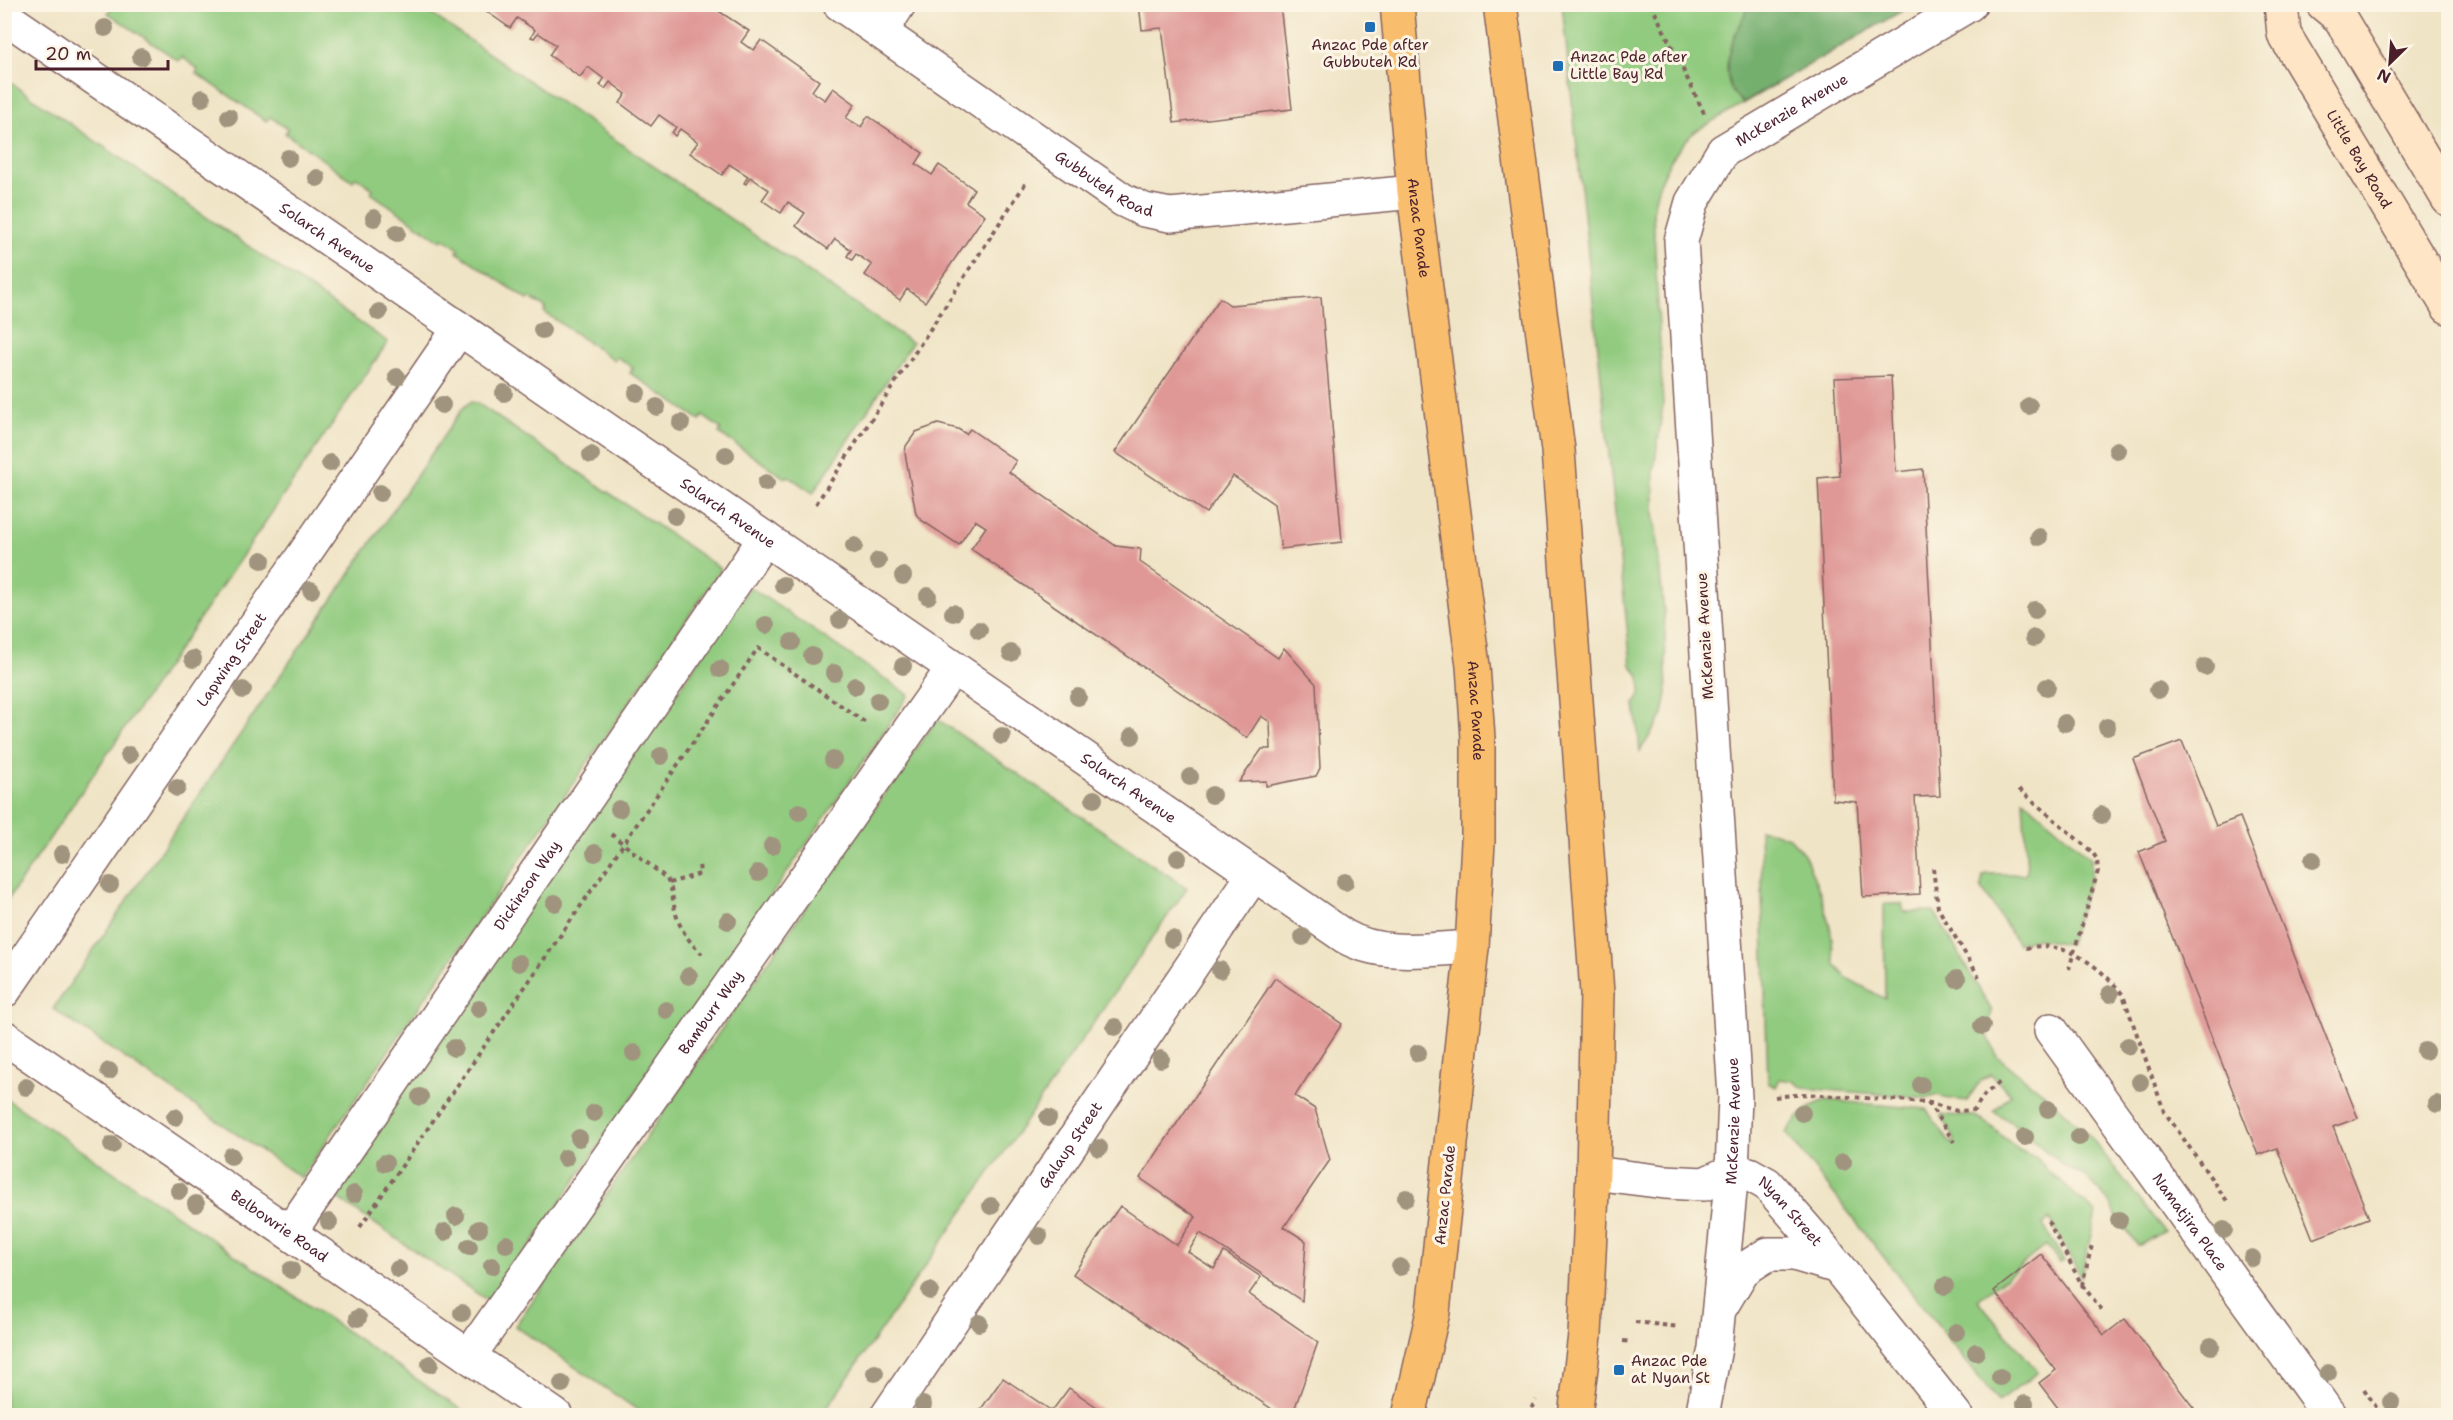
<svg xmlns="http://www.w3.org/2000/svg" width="2453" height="1420" font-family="'Shantell Sans',sans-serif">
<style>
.green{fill:#91cb7f;stroke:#6e7555;stroke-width:1.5}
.forest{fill:#74af6e;stroke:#5f674c;stroke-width:1.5}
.building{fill:#df9896}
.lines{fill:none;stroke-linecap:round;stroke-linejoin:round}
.street-casing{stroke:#846461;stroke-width:36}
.secondary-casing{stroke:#846461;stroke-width:36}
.primary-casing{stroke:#846461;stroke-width:36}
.path{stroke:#846461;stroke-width:4;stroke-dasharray:4.5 4.5;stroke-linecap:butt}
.street{stroke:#fff;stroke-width:33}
.secondary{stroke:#fde5c5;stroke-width:33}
.primary{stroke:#f9be6d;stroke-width:33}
.tree{fill:#a0947e}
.poi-dot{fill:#1f6fb2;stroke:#fcf5e5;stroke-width:2}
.labels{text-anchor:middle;stroke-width:6;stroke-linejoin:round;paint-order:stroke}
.poi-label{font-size:15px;fill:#4a1f2b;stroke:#fcf5e5;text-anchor:start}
.street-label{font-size:15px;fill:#4a1f2b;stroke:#fcf5e5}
</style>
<rect width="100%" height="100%" fill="#fcf5e5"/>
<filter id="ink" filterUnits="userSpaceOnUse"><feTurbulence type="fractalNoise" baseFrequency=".0167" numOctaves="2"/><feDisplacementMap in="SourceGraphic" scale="12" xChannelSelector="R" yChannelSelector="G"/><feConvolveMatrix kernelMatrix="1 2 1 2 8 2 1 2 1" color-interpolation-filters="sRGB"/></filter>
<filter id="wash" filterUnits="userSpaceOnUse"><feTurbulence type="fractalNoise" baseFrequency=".008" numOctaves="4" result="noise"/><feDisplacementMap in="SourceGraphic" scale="24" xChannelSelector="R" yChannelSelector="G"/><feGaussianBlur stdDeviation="1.35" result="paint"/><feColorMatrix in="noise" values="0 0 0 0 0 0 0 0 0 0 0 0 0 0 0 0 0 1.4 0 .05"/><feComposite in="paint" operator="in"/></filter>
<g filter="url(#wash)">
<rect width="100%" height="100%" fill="#f0e4c6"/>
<g class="green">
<polygon points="114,4 418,5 912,343 813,493 788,476 785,478 719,433 721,429 703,416 700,420 630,373 633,368 617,357 614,360 544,312 546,308 530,298 528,300 457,252 459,249 443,238 441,241 371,193 373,189 356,177 353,181 285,133 288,129 270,117 266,121 196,73 198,69 182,57 179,61 108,13"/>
<path d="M1562,5H1912L1694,132C1671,155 1657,179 1653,212L1663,405L1654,469V512L1664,612L1667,693L1663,715L1640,751L1635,704L1641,692L1640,677L1631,665Z"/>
<polygon points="5,79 388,342 5,904"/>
<polygon points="470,402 477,403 721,569 301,1178 53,1009 462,409"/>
<polygon points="750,587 909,695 491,1303 330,1193"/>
<polygon points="937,719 1187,888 822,1415 645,1415 515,1326"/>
<path d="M2023,799L2091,858V874L2069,944C2053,942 2034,935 2018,944L1981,887L1983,876L1987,874H2024L2027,871Z"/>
<polygon points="1760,829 1789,837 1804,854 1820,892 1830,926 1835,965 1847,978 1885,999 1884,904 1902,904 1904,912 1934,911 1992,1011 1987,1034 1997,1056 2055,1103 2089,1135 2164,1231 2138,1246 2117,1217 2110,1203 2087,1177 2063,1165 2016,1126 1994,1111 2011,1094 1991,1074 1980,1081 1967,1101 1944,1098 1939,1095 1928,1098 1803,1088 1793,1081 1780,1079 1776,1087 1768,1083"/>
<polygon points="5,1098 469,1415 5,1415"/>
<path d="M1826,1100L1926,1109L1951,1144L1955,1140L1941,1115L1975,1116L1983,1120L2019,1150L2037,1158L2047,1170L2096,1213L2081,1277L2050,1219L2043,1225L2064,1261L2060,1263L2046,1245L1978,1300L2038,1372L1998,1402L1786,1133C1798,1116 1806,1107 1826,1100Z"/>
</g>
<path class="forest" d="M1750,5V4L1912,5L1743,103C1739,99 1733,94 1731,89C1719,60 1737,28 1750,5Z"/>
<g id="blocks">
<g class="building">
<polygon points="476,4 708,4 749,31 741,42 748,47 754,50 761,40 819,81 812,91 819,96 825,100 833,88 855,104 846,118 861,127 868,116 923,153 916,164 932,175 939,165 974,189 966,202 985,215 925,302 907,289 900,300 865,275 872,265 856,254 852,260 847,256 851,250 835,239 828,249 796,226 805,213 788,202 781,213 762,200 769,190 750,177 746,184 744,183 748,176 729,164 722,175 690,153 698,142 680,129 675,136 672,133 676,127 659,115 651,126 620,103 626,94 610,82 605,89 600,85 604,79 588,67 580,77 549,55 556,45 538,33 534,38 531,37 535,30 517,18 510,28"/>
<polygon points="1139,4 1280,4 1292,109 1174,123 1162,28 1142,30"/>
<polygon points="1321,297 1342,542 1281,549 1274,504 1233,476 1206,513 1115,452 1220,298 1230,305"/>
<polygon points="1891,376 1896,472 1923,469 1940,796 1915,797 1920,894 1863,897 1857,802 1833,800 1818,478 1840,476 1834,378"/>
<polygon points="938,424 958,429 966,434 970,429 1016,461 1009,472 1116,546 1141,549 1140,562 1278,658 1284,648 1316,684 1320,768 1316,776 1266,786 1266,781 1239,782 1262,749 1271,749 1270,722 1261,716 1247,738 971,549 986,527 975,520 959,545 921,520 916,514 905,453 906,446 916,432"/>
<polygon points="2182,741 2216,826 2240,817 2358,1118 2333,1127 2369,1218 2313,1239 2277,1148 2258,1155 2139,852 2165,841 2133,759"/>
<polygon points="1275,978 1342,1024 1295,1096 1315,1109 1330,1160 1284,1227 1306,1241 1302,1301 1200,1233 1188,1252 1214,1269 1224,1252 1261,1277 1249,1294 1318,1342 1292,1416 1282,1416 1073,1274 1120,1206 1177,1245 1196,1217 1140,1178"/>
<polygon points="2041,1254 2104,1335 2125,1319 2200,1416 2064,1416 2039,1383 2056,1370 1994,1291"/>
<polygon points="1003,1378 1052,1411 1069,1388 1107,1414 976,1416"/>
</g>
</g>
</g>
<g filter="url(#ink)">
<use href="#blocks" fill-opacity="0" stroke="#846461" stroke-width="1.5"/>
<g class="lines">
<defs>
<g id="street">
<path id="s1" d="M840,4L1123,200L1144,210L1170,215L1414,192"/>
<path id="s2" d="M4,16L1344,936C1381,958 1430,949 1472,947"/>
<polyline points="881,32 899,4"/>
<path id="s3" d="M4,991L459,329"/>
<path id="s4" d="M2051,1030L2330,1416"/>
<path id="s5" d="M4,1037L556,1416"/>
<path id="s6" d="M1593,1173L1665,1182L1704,1184L1732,1171L1749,1174L1767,1184L1820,1245L1956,1416"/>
<path id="s7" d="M290,1232L765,538"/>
<polyline points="1722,1305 1743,1270 1768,1254 1794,1254 1838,1267"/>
<path id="s8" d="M469,1356L953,668"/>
<path id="s9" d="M887,1416L1254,874"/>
<path id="s10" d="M1702,1416L1715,1348L1732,1171L1735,1097L1681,241L1692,202L1723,151L1970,4"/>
</g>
<g id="secondary">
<path id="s11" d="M2281,4L2284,34L2448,307"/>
<polyline points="2323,4 2340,18 2448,199"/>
</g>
<g id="primary">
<path id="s12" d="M1397,4L1414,192L1473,666L1478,738V842L1472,947L1433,1312L1409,1416"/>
<polyline points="1500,4 1558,450 1597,993 1593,1173 1585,1335 1575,1416"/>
</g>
</defs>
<use href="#street" class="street-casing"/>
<use href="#secondary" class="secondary-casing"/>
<use href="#primary" class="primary-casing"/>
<g class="path">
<polyline points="1651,4 1705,115"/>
<polyline points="816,504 1027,181"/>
<polyline points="2019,789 2092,852 2097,859 2098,871 2069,969"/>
<path d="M611,834L666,878C673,888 672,898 675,910C679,928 689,942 702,954"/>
<polyline points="1933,868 1938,908 1979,977"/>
<polyline points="669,883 700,874 699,863"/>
<path d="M2026,948C2065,939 2100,966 2123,995L2164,1111L2227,1201"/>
<polyline points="1775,1097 1804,1094 1927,1102 1957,1111 1974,1110 1985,1094 2000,1082"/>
<polyline points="1928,1102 1954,1142"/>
<polyline points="2048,1221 2082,1285 2092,1245"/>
<polyline points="360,1227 758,648 866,723"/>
<polyline points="2082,1285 2102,1310"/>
<polyline points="1635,1322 1679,1327"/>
<polyline points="1623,1341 1632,1342"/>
<polyline points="2364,1389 2382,1416"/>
<polyline points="1527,1416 1536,1400"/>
</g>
<use href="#street" class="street"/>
<use href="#secondary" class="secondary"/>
<use href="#primary" class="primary"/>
</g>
<g class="tree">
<circle cx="105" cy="28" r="9"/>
<circle cx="141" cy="57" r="9"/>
<circle cx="202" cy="98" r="9"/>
<circle cx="229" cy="117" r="9"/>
<circle cx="288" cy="158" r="9"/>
<circle cx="317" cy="178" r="9"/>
<circle cx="374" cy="218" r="9"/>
<circle cx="397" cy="233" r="9"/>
<circle cx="379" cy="312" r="9"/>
<circle cx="542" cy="330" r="9"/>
<circle cx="397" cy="377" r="9"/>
<circle cx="504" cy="393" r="9"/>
<circle cx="637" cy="393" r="9"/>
<circle cx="442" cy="405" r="9"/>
<circle cx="2029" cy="406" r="9"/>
<circle cx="657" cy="407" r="9"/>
<circle cx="681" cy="423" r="9"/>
<circle cx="2117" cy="450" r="9"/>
<circle cx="591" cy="455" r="9"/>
<circle cx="726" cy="455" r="9"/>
<circle cx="330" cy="463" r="9"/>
<circle cx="766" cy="483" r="9"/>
<circle cx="380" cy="493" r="9"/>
<circle cx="675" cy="516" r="9"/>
<circle cx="2039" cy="537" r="9"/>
<circle cx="854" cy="546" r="9"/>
<circle cx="262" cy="560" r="9"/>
<circle cx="878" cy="561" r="9"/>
<circle cx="903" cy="576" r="9"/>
<circle cx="783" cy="585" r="9"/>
<circle cx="311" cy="590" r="9"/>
<circle cx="928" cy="596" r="9"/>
<circle cx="2035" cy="610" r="9"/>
<circle cx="953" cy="613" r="9"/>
<circle cx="840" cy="620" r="9"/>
<circle cx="766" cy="625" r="9"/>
<circle cx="979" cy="630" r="9"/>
<circle cx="2034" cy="638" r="9"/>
<circle cx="792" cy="642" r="9"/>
<circle cx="1011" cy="653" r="9"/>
<circle cx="812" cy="656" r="9"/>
<circle cx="193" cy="659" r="9"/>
<circle cx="903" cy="666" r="9"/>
<circle cx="2205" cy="667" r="9"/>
<circle cx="720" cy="669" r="9"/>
<circle cx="834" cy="673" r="9"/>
<circle cx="855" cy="686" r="9"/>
<circle cx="2047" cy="687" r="9"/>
<circle cx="243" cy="690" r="9"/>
<circle cx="2158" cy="690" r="9"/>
<circle cx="1078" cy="697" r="9"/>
<circle cx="878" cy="701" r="9"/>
<circle cx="2065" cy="723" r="9"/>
<circle cx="2107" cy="727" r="9"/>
<circle cx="1002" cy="736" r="9"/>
<circle cx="1132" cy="736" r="9"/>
<circle cx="129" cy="755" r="9"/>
<circle cx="661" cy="756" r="9"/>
<circle cx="833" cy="760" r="9"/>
<circle cx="1190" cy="777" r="9"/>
<circle cx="177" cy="788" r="9"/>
<circle cx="1212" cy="795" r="9"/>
<circle cx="1094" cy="799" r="9"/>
<circle cx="619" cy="809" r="9"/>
<circle cx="799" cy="812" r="9"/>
<circle cx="2102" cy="815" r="9"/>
<circle cx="772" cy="846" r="9"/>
<circle cx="595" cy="853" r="9"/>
<circle cx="62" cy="854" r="9"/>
<circle cx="1178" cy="858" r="9"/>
<circle cx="2313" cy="860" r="9"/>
<circle cx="758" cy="873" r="9"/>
<circle cx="1345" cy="882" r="9"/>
<circle cx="110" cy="885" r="9"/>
<circle cx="555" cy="903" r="9"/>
<circle cx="728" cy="921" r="9"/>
<circle cx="1303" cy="937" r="9"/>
<circle cx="1172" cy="939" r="9"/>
<circle cx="519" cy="963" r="9"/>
<circle cx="1220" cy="970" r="9"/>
<circle cx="689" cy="976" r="9"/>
<circle cx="1957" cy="979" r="9"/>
<circle cx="2110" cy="994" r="9"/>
<circle cx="479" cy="1009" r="9"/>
<circle cx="666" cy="1010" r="9"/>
<circle cx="1982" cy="1026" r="9"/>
<circle cx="1115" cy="1027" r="9"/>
<circle cx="2128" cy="1046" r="9"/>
<circle cx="454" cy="1048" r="9"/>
<circle cx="2425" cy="1051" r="9"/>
<circle cx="634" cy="1053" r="9"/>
<circle cx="1418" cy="1053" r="9"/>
<circle cx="1161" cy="1059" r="9"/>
<circle cx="109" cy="1071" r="9"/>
<circle cx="2140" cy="1082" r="9"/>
<circle cx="1921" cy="1085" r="9"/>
<circle cx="26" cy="1087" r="9"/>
<circle cx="420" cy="1097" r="9"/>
<circle cx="2437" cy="1104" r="9"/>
<circle cx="2048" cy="1109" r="9"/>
<circle cx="594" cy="1113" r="9"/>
<circle cx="1802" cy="1113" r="9"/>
<circle cx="175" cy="1117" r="9"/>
<circle cx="1048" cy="1118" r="9"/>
<circle cx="2025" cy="1137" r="9"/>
<circle cx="2079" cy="1137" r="9"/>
<circle cx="579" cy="1138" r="9"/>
<circle cx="112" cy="1145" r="9"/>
<circle cx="1099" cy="1148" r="9"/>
<circle cx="231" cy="1156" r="9"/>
<circle cx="565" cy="1158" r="9"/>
<circle cx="1843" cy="1162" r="9"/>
<circle cx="385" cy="1163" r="9"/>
<circle cx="179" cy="1191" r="9"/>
<circle cx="354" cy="1194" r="9"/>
<circle cx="1406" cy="1198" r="9"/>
<circle cx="196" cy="1204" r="9"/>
<circle cx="991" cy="1206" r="9"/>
<circle cx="456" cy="1216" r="9"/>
<circle cx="2119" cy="1220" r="9"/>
<circle cx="329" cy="1222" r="9"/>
<circle cx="479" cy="1229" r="9"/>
<circle cx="2224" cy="1230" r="9"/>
<circle cx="445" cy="1232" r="9"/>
<circle cx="1039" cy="1236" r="9"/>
<circle cx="506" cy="1244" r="9"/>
<circle cx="469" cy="1247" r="9"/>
<circle cx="2252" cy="1258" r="9"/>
<circle cx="492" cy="1266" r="9"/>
<circle cx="1400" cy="1267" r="9"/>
<circle cx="398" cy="1269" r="9"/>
<circle cx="291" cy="1270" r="9"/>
<circle cx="1945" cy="1286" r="9"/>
<circle cx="930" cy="1291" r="9"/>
<circle cx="462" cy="1313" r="9"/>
<circle cx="358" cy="1318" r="9"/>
<circle cx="979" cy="1323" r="9"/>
<circle cx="1956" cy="1332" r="9"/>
<circle cx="2211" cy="1346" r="9"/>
<circle cx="1976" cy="1352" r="9"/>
<circle cx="430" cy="1364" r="9"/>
<circle cx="875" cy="1373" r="9"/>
<circle cx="2328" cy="1373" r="9"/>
<circle cx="2000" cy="1377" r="9"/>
<circle cx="562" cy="1384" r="9"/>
<circle cx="2391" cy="1402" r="9"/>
<circle cx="2025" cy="1404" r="9"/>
<circle cx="923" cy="1405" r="9"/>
</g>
</g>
<g class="poi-dot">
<rect x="1364" y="21" width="12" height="12" rx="3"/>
<rect x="1552" y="60" width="12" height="12" rx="3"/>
<rect x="1613" y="1364" width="12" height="12" rx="3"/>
</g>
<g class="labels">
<g class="poi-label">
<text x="1370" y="50" text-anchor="middle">Anzac Pde after<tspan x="1370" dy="17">Gubbuteh Rd</tspan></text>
<text x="1570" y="62">Anzac Pde after<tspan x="1570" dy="17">Little Bay Rd</tspan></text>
<text x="1631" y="1366">Anzac Pde<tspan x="1631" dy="17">at Nyan St</tspan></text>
</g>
<g class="street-label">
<text dy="5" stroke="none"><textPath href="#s10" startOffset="1359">McKenzie Avenue</textPath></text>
<text dy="5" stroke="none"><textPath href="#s11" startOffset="176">Little Bay Road</textPath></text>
<text dy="5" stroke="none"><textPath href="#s1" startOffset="320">Gubbuteh Road</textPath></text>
<text dy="5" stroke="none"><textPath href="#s12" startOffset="225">Anzac Parade</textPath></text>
<text dy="5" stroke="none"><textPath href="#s2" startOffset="392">Solarch Avenue</textPath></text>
<text dy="5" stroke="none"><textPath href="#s2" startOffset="878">Solarch Avenue</textPath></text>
<text transform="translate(1705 636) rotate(-93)" y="5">McKenzie Avenue</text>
<text dy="5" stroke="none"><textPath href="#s3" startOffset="402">Lapwing Street</textPath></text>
<text dy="5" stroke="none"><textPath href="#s12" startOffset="711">Anzac Parade</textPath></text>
<text dy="5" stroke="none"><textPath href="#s2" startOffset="1364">Solarch Avenue</textPath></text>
<text dy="5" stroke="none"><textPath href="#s7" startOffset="420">Dickinson Way</textPath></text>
<text dy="5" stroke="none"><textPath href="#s8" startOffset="420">Bamburr Way</textPath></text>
<text dy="5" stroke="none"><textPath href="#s10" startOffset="297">McKenzie Avenue</textPath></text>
<text dy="5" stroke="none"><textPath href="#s9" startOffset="327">Galaup Street</textPath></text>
<text transform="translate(1445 1195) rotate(-84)" y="5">Anzac Parade</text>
<text dy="5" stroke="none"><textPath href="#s6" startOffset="216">Nyan Street</textPath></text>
<text dy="5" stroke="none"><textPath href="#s4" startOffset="237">Namatjira Place</textPath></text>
<text dy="5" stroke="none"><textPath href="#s5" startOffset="334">Belbowrie Road</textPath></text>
</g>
</g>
<rect width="2453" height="1420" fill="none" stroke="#fcf5e5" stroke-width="24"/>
<g transform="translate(2390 63) rotate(205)" stroke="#fcf5e5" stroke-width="4.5" paint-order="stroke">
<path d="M0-4.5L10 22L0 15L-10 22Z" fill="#4a1f2b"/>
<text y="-9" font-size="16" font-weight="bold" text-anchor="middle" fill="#4a1f2b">N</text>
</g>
<path d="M36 60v9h132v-9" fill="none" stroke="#4a1f2b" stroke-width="3"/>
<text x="45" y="60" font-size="18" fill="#4a1f2b" stroke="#fcf5e5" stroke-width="4.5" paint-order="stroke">20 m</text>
</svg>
